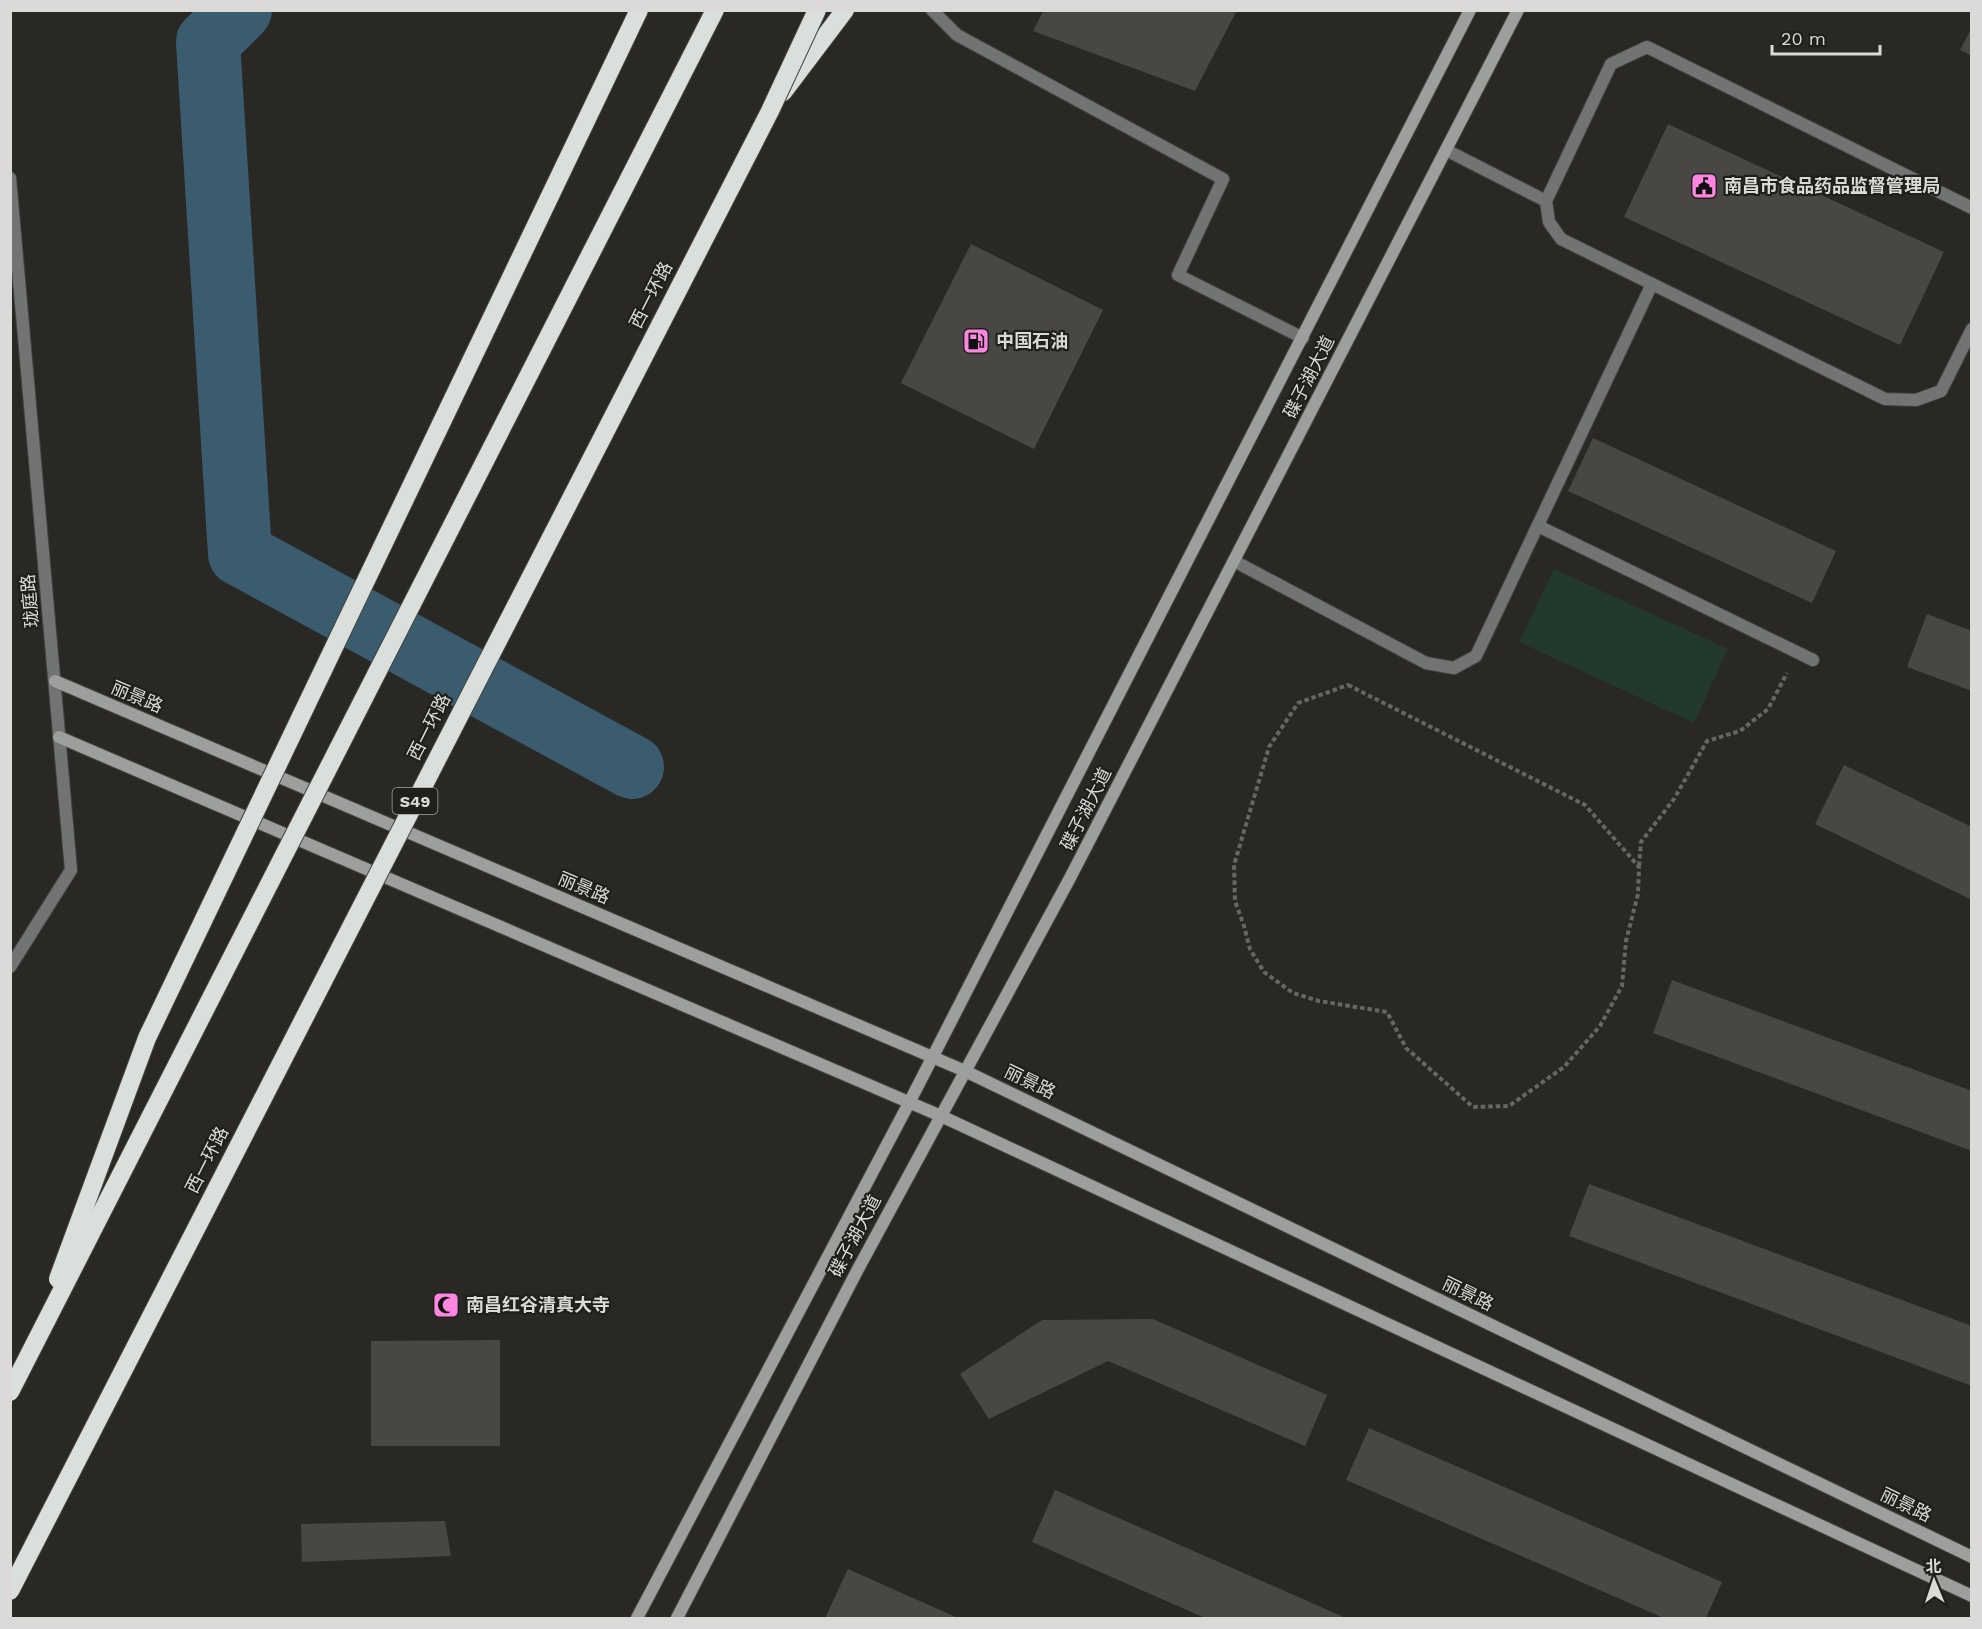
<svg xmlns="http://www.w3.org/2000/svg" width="1982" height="1629" font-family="'Work Sans','Noto Sans SC',sans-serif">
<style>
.green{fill:#23392d}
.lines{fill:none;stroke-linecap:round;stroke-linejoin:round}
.river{stroke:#3a5c6e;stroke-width:64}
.building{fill:#484744}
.lane-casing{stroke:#454442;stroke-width:14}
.street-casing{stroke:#454442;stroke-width:14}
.secondary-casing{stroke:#454442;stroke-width:14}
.highway-casing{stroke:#454442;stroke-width:20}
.path{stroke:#676663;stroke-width:4;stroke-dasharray:4.5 3;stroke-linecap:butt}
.lane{stroke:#727473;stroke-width:12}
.street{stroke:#727473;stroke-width:12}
.secondary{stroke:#9d9f9d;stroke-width:12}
.highway{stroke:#dbdfdc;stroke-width:18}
.highway-bridge-casing{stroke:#454442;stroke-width:20;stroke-linecap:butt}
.highway-bridge{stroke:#dbdfdc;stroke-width:18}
.labels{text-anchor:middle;stroke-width:4.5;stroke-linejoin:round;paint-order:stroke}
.shield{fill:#1f1f1c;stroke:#a3a2a0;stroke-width:1.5}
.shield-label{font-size:16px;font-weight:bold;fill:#dbdad8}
.poi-label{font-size:18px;font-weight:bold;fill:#dbdad8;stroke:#1f1f1c;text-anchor:start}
.street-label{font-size:18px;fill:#dbdad8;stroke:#1f1f1c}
</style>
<rect width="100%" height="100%" fill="#292825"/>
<polygon class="green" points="1554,569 1728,649 1694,723 1519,642"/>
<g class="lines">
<polyline class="river" points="240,10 208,42 240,554 632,767"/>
</g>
<g class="building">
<polygon points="1044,10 1237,10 1195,91 1033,31"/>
<polygon points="1972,27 1972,56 1960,50"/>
<polygon points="1668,124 1944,252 1900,345 1624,217"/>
<polygon points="971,244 1103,310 1034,449 901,383"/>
<polygon points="1593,438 1836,551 1812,603 1568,491"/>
<polygon points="1927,614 1972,631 1972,691 1907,667"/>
<polygon points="1844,765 1972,827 1972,900 1815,824"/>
<polygon points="1672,980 1972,1091 1972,1151 1653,1033"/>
<polygon points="1589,1184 1972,1326 1972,1386 1569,1236"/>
<polygon points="1153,1319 1327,1395 1305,1446 1108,1361 989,1419 960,1374 1042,1320"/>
<polygon points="500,1340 500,1446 371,1446 371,1341"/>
<polygon points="1369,1428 1722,1582 1706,1618 1664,1618 1346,1480"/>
<polygon points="1055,1490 1346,1618 1205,1618 1032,1542"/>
<polygon points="445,1521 451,1556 302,1562 301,1524"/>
<polygon points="848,1569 958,1618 825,1618"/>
</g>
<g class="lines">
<defs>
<polyline id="lane" points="932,10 957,35 1223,179 1178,275 1303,338"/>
<g id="street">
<polyline points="1446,150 1546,201"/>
<polyline points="10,178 71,870 10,967"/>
<polyline points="1972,208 1647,47 1611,64 1546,201 1549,222 1561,239 1885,399 1916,400 1941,391 1972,329"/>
<polyline points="1538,526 1813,660"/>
<polyline points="1234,561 1426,663 1454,668 1476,656 1652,284"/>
</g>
<g id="secondary">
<polyline points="55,681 965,1071 1972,1557"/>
<polyline points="59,737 941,1116 1972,1596"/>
<polyline points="637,1618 909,1103 1470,10"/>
<polyline points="677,1618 857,1271 1070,878 1518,10"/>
</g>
<polyline id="highway" points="783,92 845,10"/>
</defs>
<use href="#lane" class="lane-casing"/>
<use href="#street" class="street-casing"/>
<use href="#secondary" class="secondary-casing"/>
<use href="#highway" class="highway-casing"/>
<g class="path">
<polygon points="1348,685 1585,805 1639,867 1638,894 1626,941 1622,986 1600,1026 1564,1067 1509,1106 1473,1107 1406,1048 1387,1012 1319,1001 1293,993 1264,972 1250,949 1244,926 1235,901 1234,865 1269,747 1298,703"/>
<polyline points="1639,866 1641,842 1674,799 1707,741 1740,731 1768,709 1787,673"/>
</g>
<use href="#lane" class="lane"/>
<use href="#street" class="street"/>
<use href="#secondary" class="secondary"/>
<use href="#highway" class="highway"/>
<defs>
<g id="highway-bridge">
<polyline points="58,1279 147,1038 639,10"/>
<polyline points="10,1392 715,10"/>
<polyline points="10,1591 770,111 817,10"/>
</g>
</defs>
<use href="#highway-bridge" class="highway-bridge-casing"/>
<use href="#highway-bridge" class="highway-bridge"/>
</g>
<defs>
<symbol id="civic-square" viewBox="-11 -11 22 22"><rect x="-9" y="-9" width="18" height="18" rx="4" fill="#fd86e1" stroke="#1f1f1c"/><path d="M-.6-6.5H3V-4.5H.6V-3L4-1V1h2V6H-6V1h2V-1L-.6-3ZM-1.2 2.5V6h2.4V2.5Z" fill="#111"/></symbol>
<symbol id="fuel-square" viewBox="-11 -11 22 22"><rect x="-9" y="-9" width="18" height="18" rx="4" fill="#fd86e1" stroke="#1f1f1c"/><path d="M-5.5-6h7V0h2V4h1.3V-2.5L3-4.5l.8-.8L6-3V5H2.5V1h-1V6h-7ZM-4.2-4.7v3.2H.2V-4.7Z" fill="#111"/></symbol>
<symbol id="mosque-square" viewBox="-11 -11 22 22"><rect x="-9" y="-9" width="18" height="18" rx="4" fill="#fd86e1" stroke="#1f1f1c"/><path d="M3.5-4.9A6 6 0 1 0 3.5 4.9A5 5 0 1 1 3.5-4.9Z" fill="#111"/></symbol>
</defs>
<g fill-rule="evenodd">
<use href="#civic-square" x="1689" y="171" width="30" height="30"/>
<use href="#fuel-square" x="961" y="326" width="30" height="30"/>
<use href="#mosque-square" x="431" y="1290" width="30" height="30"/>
</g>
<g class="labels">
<rect class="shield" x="392.5" y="788" width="45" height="26" rx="4.5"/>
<g class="shield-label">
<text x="415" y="807">S49</text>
</g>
<g class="poi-label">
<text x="1724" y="192">南昌市食品药品监督管理局</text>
<text x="996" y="347">中国石油</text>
<text x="466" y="1311">南昌红谷清真大寺</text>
</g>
<g class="street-label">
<text transform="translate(651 295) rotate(-63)" y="6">西一环路</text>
<text transform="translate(1309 377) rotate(-63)" y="6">碟子湖大道</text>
<text transform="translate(30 601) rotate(-95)" y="6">珑庭路</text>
<text transform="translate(137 697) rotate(23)" y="6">丽景路</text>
<text transform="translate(429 727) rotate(-63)" y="6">西一环路</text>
<text transform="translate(1086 809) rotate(-63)" y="6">碟子湖大道</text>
<text transform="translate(584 888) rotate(23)" y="6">丽景路</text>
<text transform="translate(1030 1082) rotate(26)" y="6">丽景路</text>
<text transform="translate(207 1160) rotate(-63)" y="6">西一环路</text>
<text transform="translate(855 1236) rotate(-62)" y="6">碟子湖大道</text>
<text transform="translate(1468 1294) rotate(26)" y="6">丽景路</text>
<text transform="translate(1906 1505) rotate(26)" y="6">丽景路</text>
</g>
</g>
<rect width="1982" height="1629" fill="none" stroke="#dbdad8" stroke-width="24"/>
<g transform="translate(1934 1581) rotate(358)" stroke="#1f1f1c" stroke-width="4.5" paint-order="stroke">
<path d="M0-4.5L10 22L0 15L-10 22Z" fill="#dbdad8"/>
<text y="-9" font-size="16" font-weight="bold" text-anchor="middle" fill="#dbdad8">北</text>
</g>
<path d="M1772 45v9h108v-9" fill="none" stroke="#dbdad8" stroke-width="3"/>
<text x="1781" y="45" font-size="18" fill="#dbdad8" stroke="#1f1f1c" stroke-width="4.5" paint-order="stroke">20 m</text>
</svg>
